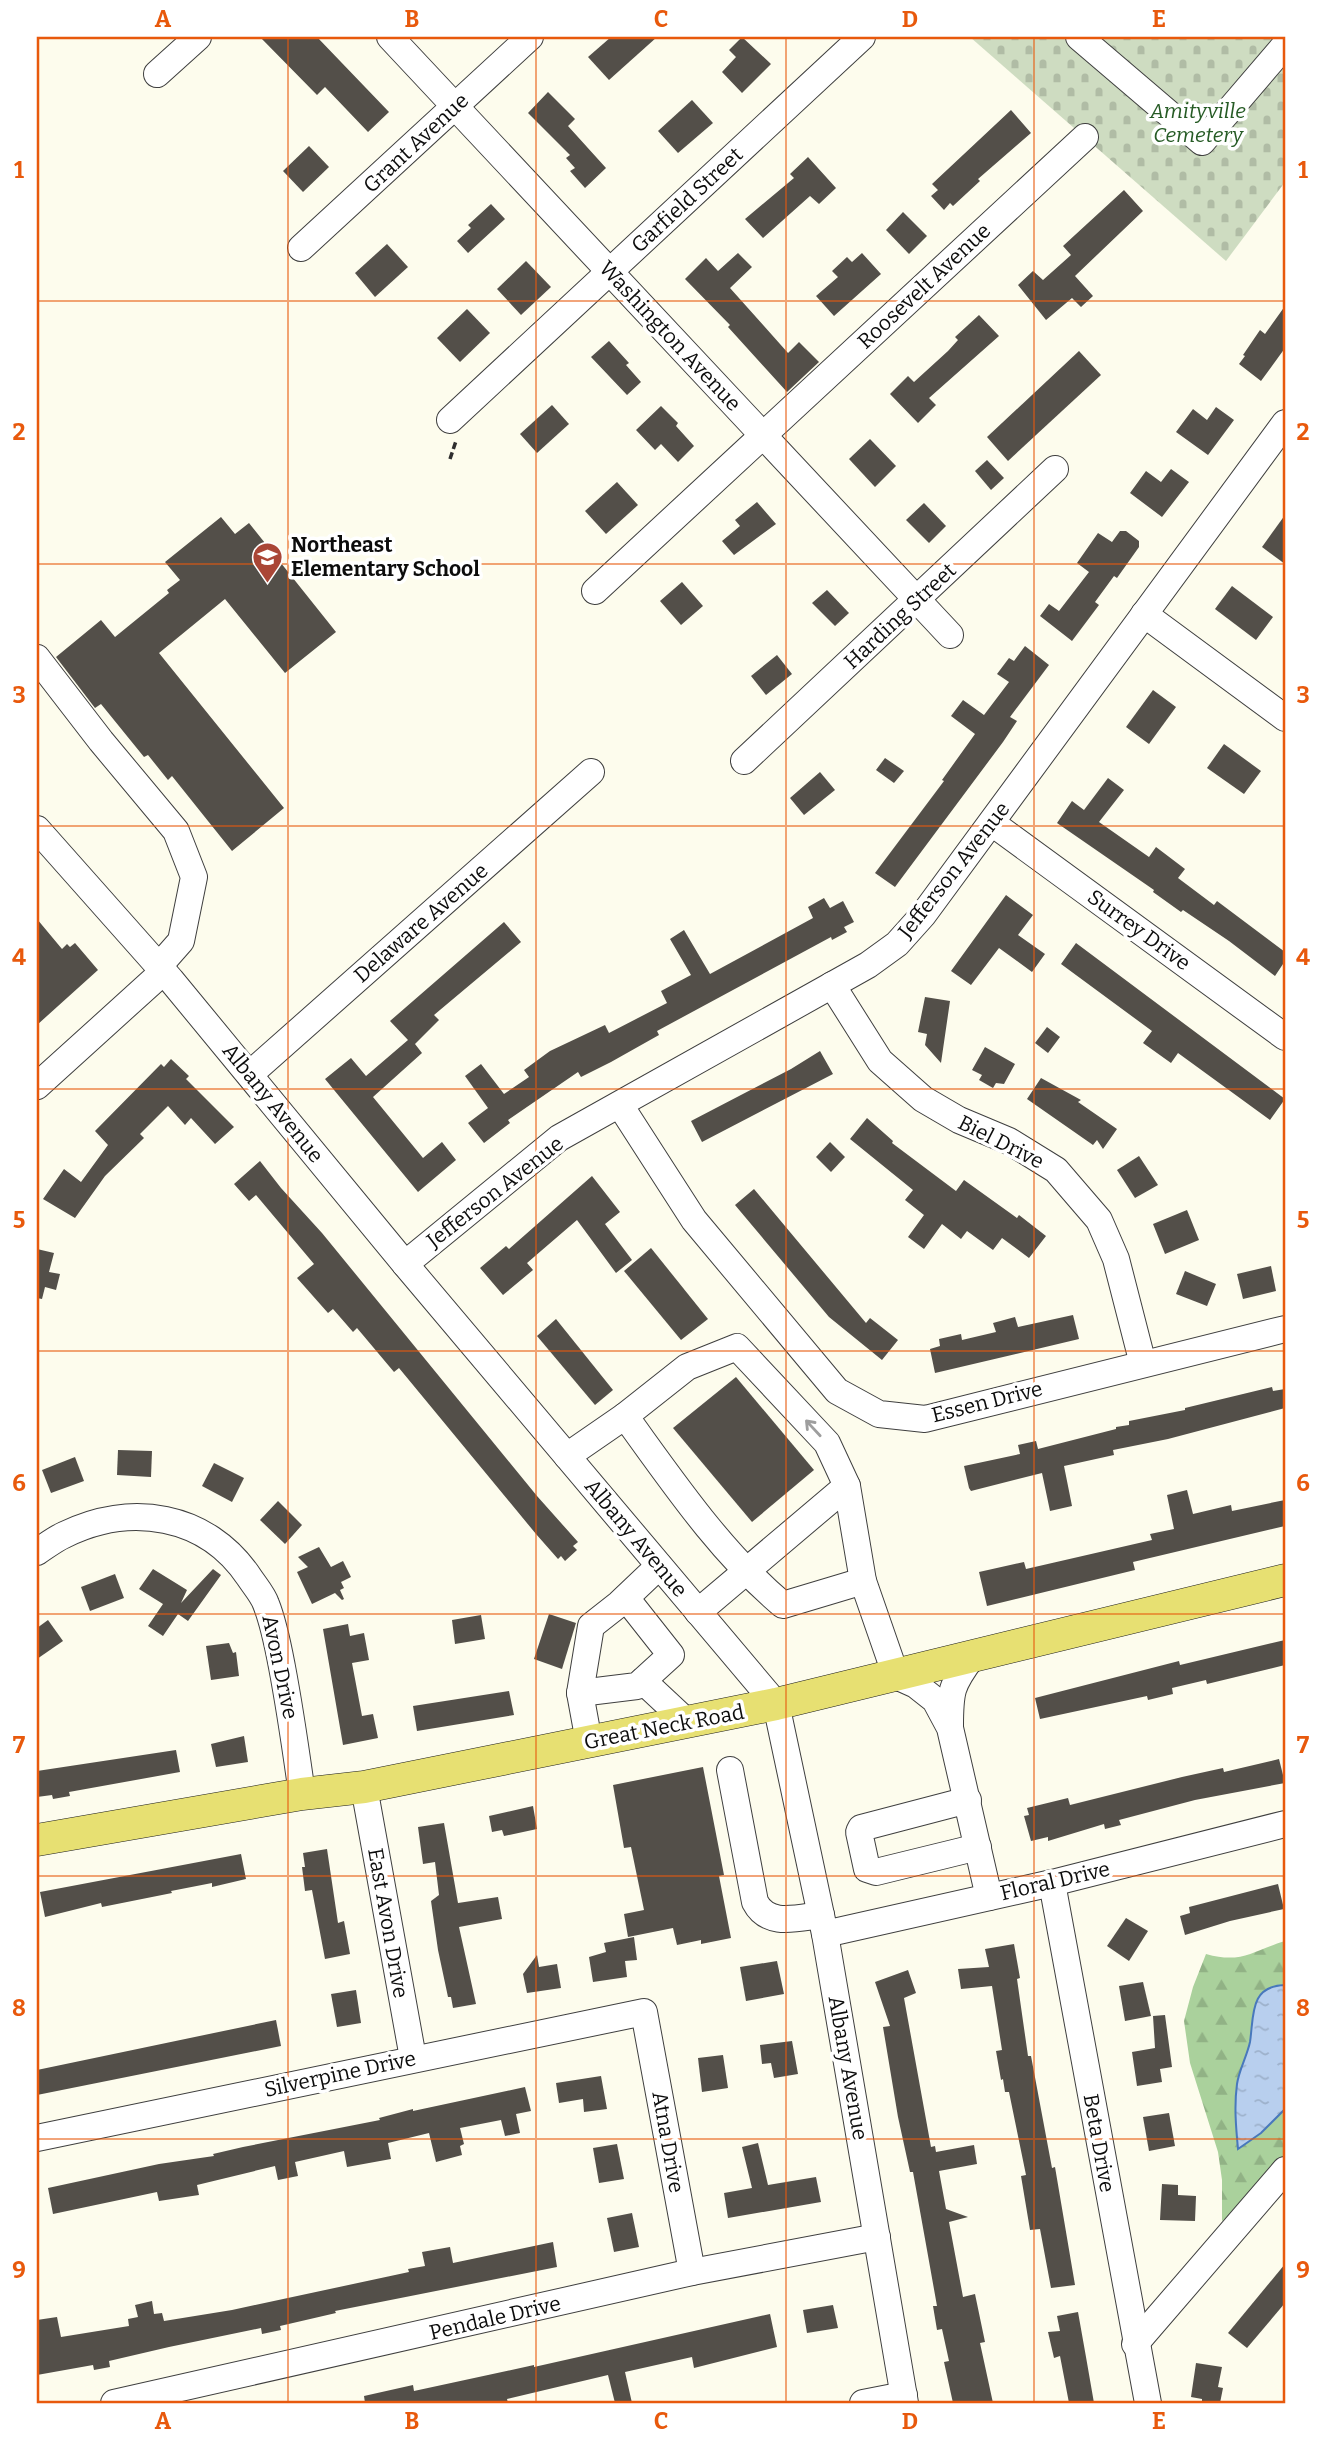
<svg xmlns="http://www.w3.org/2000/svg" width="1322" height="2440" font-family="Bitter,serif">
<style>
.forest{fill:url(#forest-firs)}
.cemetery{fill:url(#cemetery-stones)}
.water{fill:url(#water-ripples);stroke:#4878bc;stroke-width:2}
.building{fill:#534f49}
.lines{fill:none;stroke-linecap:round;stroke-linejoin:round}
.minor-casing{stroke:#3f3f3f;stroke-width:28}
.major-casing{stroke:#1d1d1d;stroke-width:33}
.path{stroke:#2e2e2e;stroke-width:3.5;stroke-dasharray:7 3.5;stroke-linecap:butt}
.minor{stroke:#fff;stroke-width:26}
.major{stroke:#e7e072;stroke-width:32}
.oneway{stroke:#9e9e9e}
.grid{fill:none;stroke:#e8590c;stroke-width:2;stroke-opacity:0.55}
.labels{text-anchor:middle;stroke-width:7;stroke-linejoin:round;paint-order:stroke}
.park-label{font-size:21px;font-style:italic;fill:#265b25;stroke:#fff}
.street-label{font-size:21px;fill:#0c0c0c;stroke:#fff}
.poi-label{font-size:21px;font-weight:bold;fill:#0c0c0c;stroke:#fff;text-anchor:start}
.neatline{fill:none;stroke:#e8590c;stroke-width:2.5}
.grid-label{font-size:23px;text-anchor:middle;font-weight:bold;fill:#e8590c}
</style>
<defs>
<pattern id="forest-firs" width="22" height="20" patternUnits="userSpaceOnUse" patternTransform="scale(1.75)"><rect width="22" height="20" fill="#aad19c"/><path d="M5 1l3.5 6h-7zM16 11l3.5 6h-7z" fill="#91b285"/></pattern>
<pattern id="cemetery-stones" width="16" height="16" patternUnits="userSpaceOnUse" patternTransform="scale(1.75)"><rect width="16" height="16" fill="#cedcc1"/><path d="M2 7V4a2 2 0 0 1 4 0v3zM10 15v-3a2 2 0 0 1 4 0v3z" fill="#b0bca5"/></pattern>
<pattern id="water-ripples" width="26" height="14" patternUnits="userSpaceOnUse" patternTransform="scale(1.75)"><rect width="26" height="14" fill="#b8cfee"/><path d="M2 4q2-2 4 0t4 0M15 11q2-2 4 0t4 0" fill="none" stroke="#9db1cb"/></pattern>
</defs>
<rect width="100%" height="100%" fill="#fdfced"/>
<path class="forest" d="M1285,1941V2157L1244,2206L1222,2221V2180L1218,2152L1190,2063L1184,2021L1193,1987L1206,1954C1242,1964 1252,1951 1285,1941Z"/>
<polygon class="cemetery" points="970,37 1285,37 1285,182 1226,261"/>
<path class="water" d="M1285,1985V2109L1261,2133L1238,2149C1236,2128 1234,2106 1237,2084C1239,2070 1247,2056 1250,2042C1254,2016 1249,1986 1285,1985Z"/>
<g class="building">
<polygon points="260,37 317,37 389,112 368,132 325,87 317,95"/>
<polygon points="611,37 657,37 609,80 588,57"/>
<polygon points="742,37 771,64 742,93 722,72 736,57 729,50"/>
<polygon points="548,92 575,119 568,126 606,168 585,188 570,171 575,168 566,158 570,155 528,113"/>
<polygon points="692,100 713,123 678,153 658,131"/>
<polygon points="1011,110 1031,133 978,179 980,181 953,206 950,203 944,210 931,196 938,190 932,184"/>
<polygon points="309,146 329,167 303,192 283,171"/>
<polygon points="808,157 836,188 819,204 810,196 763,238 745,219 794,178 790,174"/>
<polygon points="1124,190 1143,211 1075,276 1093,296 1081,307 1072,298 1046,320 1018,285 1033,271 1043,280 1071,255 1063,246"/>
<polygon points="491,204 505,219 468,253 457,241 471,228 468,225"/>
<polygon points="903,212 927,236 909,254 886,230"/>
<polygon points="387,244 408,267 375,297 355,273"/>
<polygon points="738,253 752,267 730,288 788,353 799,342 819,362 787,392 728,327 730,325 685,279 706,258 718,271"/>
<polygon points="862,253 881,274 834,316 816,296 838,277 832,271 847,257 852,262"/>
<polygon points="526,261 551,287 521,315 497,289"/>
<polygon points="1285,306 1285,348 1261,381 1239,364 1245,356 1243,355 1260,330 1265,334"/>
<polygon points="467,309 490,333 460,362 437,338"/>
<polygon points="979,315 999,336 929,398 936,405 918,423 890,394 908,376 914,382 948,351 958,340 955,337"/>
<polygon points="609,341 629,363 626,365 641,382 627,395 591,357"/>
<polygon points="1079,351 1101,375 1008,461 987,437"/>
<polygon points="552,405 569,424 537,453 520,434"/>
<polygon points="661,406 678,423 676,426 694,446 678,462 661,444 655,450 636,430"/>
<polygon points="1216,407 1234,420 1208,455 1176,432 1193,409 1207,420"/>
<polygon points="870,439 896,466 875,487 849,459"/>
<polygon points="987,460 1004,478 991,490 975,471"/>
<polygon points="1171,469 1189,482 1162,517 1130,493 1146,471 1161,482"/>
<polygon points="617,482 638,505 606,534 585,511"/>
<polygon points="757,502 776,524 734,555 722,541 740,526 735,520"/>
<polygon points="924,503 946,526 929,543 906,520"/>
<polygon points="1285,515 1285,564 1262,547"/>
<polygon points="221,517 235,534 249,523 336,632 285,673 225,599 159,653 284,808 232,851 172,776 168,780 148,755 144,757 101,704 95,708 56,657 101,620 115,637 169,593 167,590 180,580 165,562"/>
<polygon points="1120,531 1126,531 1139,541 1139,547 1117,578 1114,576 1095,602 1099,605 1072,641 1040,616 1049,604 1059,611 1089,572 1077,563 1098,533 1112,542"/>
<polygon points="682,582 703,606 681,625 660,601"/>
<polygon points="1232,586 1273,617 1256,640 1215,609"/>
<polygon points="827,590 849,613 835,626 812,603"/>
<polygon points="1025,646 1049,665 1010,717 1017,721 1003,742 895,887 875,873 944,781 942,780 975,734 951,716 963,700 984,715 1009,682 997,674 1009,658 1014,661"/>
<polygon points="777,655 792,674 766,695 751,676"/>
<polygon points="1153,690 1176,707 1149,744 1126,727"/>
<polygon points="1224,744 1261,771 1244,794 1207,768"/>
<polygon points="885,758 904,771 894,783 876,770"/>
<polygon points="820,772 835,790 804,815 790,798"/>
<polygon points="1108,778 1124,790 1099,822 1149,857 1156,847 1185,869 1178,878 1214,905 1217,901 1285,952 1285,961 1275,976 1229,941 1183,910 1181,912 1153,892 1154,890 1057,823 1072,801 1084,810"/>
<polygon points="1006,895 1033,915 1018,935 1045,954 1032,972 999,948 971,985 951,971"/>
<polygon points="824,898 830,908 843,901 854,922 844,927 847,932 832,940 831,937 657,1031 659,1035 611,1062 581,1077 578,1072 508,1120 510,1123 484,1143 468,1123 488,1108 465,1076 481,1064 504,1094 529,1077 524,1070 550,1051 605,1025 609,1033 667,1003 661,991 691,975 670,939 684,930 710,974 813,918 808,907"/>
<polygon points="37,919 62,949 67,944 70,947 75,943 98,970 37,1025"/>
<polygon points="504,922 521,942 434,1015 439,1020 415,1044 422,1053 373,1097 423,1158 442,1142 456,1160 418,1192 325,1079 351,1058 366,1076 408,1040 390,1021"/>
<polygon points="1076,943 1285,1099 1270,1120 1178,1053 1171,1063 1143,1043 1152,1031 1061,964"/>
<polygon points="925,997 950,1001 941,1063 925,1045 927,1034 918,1032"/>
<polygon points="1047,1027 1060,1037 1048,1053 1035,1043"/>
<polygon points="985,1047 1015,1064 1004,1084 996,1083 993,1088 979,1080 982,1075 972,1070"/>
<polygon points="820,1051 833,1074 702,1142 691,1121 791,1069"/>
<polygon points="171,1059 189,1076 186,1079 234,1127 215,1144 191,1118 185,1125 168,1106 140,1134 144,1138 105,1176 75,1218 43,1199 64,1169 81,1182 108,1145 95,1131 161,1064 164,1067"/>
<polygon points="1041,1078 1081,1100 1078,1102 1117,1129 1103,1149 1097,1140 1093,1145 1027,1099"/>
<polygon points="867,1118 893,1141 892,1143 956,1191 964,1180 1017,1218 1019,1215 1046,1236 1029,1258 1002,1238 993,1250 967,1231 961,1239 942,1224 924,1249 908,1237 924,1215 905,1200 913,1190 850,1139"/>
<polygon points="830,1142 845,1157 831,1172 816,1157"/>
<polygon points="1139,1156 1158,1185 1135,1198 1117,1170"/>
<polygon points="260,1161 281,1188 322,1233 537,1496 578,1542 573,1546 577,1550 565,1561 561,1556 558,1559 536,1534 399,1368 394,1372 357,1328 353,1332 333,1309 328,1313 297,1278 314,1264 256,1195 249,1201 234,1184"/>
<polygon points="592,1176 620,1212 605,1224 632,1260 616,1273 577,1220 527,1263 533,1270 503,1295 480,1268 506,1246 509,1249"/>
<polygon points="754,1189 866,1323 870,1318 898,1340 882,1360 829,1317 735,1205"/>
<polygon points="1187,1210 1199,1240 1165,1254 1153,1224"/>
<polygon points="651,1248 708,1319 681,1340 624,1271"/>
<polygon points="37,1249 54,1253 49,1272 60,1274 56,1290 45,1287 42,1299 37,1298"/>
<polygon points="1271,1266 1276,1291 1243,1299 1237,1274"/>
<polygon points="1185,1271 1216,1284 1207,1306 1176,1294"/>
<polygon points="1073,1315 1079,1339 935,1373 930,1349 940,1346 939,1339 961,1334 962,1340 996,1332 993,1323 1015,1317 1018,1327"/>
<polygon points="556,1319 613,1390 595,1405 537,1336"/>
<polygon points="736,1377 814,1470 752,1522 673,1428"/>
<polygon points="1272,1387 1273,1391 1285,1389 1285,1408 1168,1439 1113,1450 1114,1455 1064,1466 1072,1506 1050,1511 1042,1473 971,1491 969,1488 964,1466 1020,1454 1018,1445 1036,1441 1038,1449 1116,1429 1116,1427 1129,1425 1129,1421 1185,1410 1185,1408"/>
<polygon points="118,1450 152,1451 151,1477 117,1475"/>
<polygon points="75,1457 84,1481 51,1493 42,1470"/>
<polygon points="214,1463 244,1478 232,1502 202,1486"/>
<polygon points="1187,1490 1193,1514 1231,1505 1232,1511 1285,1500 1285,1526 1133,1562 1135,1570 987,1606 979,1572 1024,1562 1026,1569 1152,1540 1150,1534 1174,1529 1167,1495"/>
<polygon points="278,1501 302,1525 285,1544 260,1520"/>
<polygon points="319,1547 331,1567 343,1561 351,1577 341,1582 344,1588 340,1590 344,1599 342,1600 335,1593 312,1604 297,1572 308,1567 298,1557"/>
<polygon points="153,1569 187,1590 181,1603 213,1569 221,1575 188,1621 178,1614 163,1636 148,1626 163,1604 139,1589"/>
<polygon points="115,1574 124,1598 90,1611 81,1587"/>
<polygon points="549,1614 576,1623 562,1669 534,1659"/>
<polygon points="481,1615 485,1639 455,1644 452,1620"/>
<polygon points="48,1620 63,1641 37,1659 37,1628"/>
<polygon points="348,1624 350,1636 364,1633 369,1660 352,1663 362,1716 373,1714 378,1738 343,1745 323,1629"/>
<polygon points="1285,1640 1285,1665 1207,1684 1206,1680 1172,1688 1173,1694 1148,1700 1147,1696 1040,1719 1035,1698 1179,1661 1180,1665"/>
<polygon points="229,1643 233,1653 236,1652 239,1676 211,1680 206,1646"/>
<polygon points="509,1691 514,1715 417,1731 413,1706"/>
<polygon points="244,1736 248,1762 216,1767 211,1744"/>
<polygon points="176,1750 180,1772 69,1792 70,1796 53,1799 52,1795 37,1797 37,1771"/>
<polygon points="1279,1759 1285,1783 1195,1800 1119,1820 1121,1825 1105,1829 1104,1824 1048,1841 1048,1837 1031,1841 1024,1816 1029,1815 1027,1808 1068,1798 1070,1805 1182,1777 1223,1768 1224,1772"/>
<polygon points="703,1767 724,1875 719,1876 731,1938 701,1944 701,1940 677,1945 673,1928 628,1937 624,1914 644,1910 631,1847 624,1848 613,1785"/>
<polygon points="533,1806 537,1829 504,1836 502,1830 492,1832 489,1816"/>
<polygon points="444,1823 458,1903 498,1897 502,1919 459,1927 476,2004 453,2008 451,1997 448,1997 438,1950 431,1901 439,1895 435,1862 423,1864 418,1827"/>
<polygon points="327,1849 338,1923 344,1921 350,1954 325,1959 312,1890 305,1891 302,1867 305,1867 303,1853"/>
<polygon points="241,1854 246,1879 212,1887 212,1883 171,1891 172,1893 102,1907 101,1903 45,1917 40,1892"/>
<polygon points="1278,1884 1284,1909 1230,1921 1185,1935 1180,1916 1190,1913 1189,1907"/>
<polygon points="1126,1918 1148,1931 1129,1961 1107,1946"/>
<polygon points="634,1937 637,1960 625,1961 627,1977 593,1982 589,1957 606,1952 604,1943"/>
<polygon points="1014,1944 1020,1978 1017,1979 1028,2056 1031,2056 1052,2168 1055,2167 1075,2285 1051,2288 1040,2229 1030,2230 1021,2176 1026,2175 1009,2092 1005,2092 1003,2079 1001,2080 996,2051 1002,2050 992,1986 961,1989 958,1969 989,1967 985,1949"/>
<polygon points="537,1955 539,1967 557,1964 561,1988 527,1993 523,1974"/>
<polygon points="777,1961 784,1994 746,2001 740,1967"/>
<polygon points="908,1970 916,1993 904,1998 931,2147 935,2146 936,2152 974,2145 977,2164 939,2171 946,2209 968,2217 949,2222 963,2297 975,2294 985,2342 980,2343 993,2403 953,2403 944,2362 949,2361 942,2329 937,2330 933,2306 937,2306 927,2250 913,2172 910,2172 898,2117 883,2027 890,2026 875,1982"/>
<polygon points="1143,1982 1151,2016 1125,2021 1119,1986"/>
<polygon points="356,1990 361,2023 337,2027 331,1994"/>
<polygon points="1165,2015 1172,2067 1160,2069 1162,2082 1137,2086 1132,2052 1155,2048 1153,2016"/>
<polygon points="276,2020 281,2046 37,2095 37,2070"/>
<polygon points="792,2041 798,2074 774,2078 771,2063 762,2064 760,2045"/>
<polygon points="723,2055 728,2088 702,2092 698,2058"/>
<polygon points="601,2076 607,2109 584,2112 583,2099 559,2103 556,2083"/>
<polygon points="525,2087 531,2111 516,2114 520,2133 505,2136 501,2120 460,2128 464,2144 460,2146 462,2155 436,2162 429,2133 388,2143 391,2159 347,2167 344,2151 295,2162 298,2176 278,2180 275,2166 197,2185 199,2195 159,2201 157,2192 53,2214 48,2188 159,2164 214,2156 213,2154 243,2147 380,2120 379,2118 413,2109 413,2111"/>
<polygon points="1169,2113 1175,2146 1149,2151 1143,2117"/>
<polygon points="758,2143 768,2185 816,2177 821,2202 728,2218 724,2193 752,2188 742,2147"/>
<polygon points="617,2144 624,2179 599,2183 593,2148"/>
<polygon points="1162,2184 1178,2185 1178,2195 1196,2196 1195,2221 1160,2220"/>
<polygon points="632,2213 639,2247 614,2252 607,2218"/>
<polygon points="553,2242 557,2267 335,2311 336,2313 280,2326 281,2330 262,2334 261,2328 169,2347 109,2361 110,2367 94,2370 93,2365 37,2375 37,2320 57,2317 61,2337 129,2326 128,2319 138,2317 135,2305 152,2301 154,2314 162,2313 164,2321 232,2310 409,2272 408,2269 425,2266 422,2252 450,2247 453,2263"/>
<polygon points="1285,2264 1285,2303 1247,2348 1228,2333"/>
<polygon points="833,2305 838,2328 807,2333 803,2310"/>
<polygon points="1078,2312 1086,2357 1094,2403 1069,2403 1060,2356 1054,2358 1048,2332 1060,2331 1057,2316"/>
<polygon points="770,2314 777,2347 694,2368 692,2357 625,2372 632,2403 615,2403 608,2375 507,2399 508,2403 365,2403 364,2396 413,2385 414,2391 534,2365 534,2367"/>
<polygon points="1196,2363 1222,2367 1218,2387 1223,2388 1220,2403 1202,2403 1202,2399 1191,2397"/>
</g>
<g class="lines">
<defs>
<g id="minor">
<polyline points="390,37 950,635"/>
<polyline points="1079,37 1202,142 1285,45"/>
<polyline points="157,74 198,37"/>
<polyline points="301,248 530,37"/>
<polyline points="450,420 862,37"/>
<polyline points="595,591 1085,137"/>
<polyline points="1144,614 1285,718"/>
<polyline points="37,658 101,741 176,831 194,877 181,941 159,966"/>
<polyline points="744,761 1055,469"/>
<polyline points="992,823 1285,1037"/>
<polyline points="37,829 171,980 405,1264 776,1704 825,1934 905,2403"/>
<polyline points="832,985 880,1061 923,1099 959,1120 1009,1141 1056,1170 1099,1220 1116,1259 1143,1364"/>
<polyline points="250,1074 591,772"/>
<polyline points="37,1086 164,971"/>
<polyline points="620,1105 694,1220 837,1391 879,1414 925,1419 1285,1329"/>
<polyline points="405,1264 559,1138 868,965 897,944 923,915 1285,423"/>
<polyline points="625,1416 687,1367 737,1347 827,1443 847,1486 863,1581 896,1676 916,1685 935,1700 950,1728 989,1897"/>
<path d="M567,1456L625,1416C673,1482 720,1552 783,1605L863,1581"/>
<path d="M37,1552C46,1546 55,1539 64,1535C130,1502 207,1514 249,1577C255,1586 263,1595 266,1604C274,1624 278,1646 282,1667C290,1709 296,1751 302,1794"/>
<polyline points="698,1612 847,1486"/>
<polyline points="643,1681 687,1722"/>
<polyline points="580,1693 637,1686 671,1655 626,1598"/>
<path d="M950,1726C950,1692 951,1685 972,1657"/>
<polyline points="589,1742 580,1693 591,1626 619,1604 659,1566"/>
<path d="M730,1770L755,1902C768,1927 796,1918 821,1915"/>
<polyline points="364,1787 413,2058"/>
<polyline points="968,1800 861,1828 859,1832 867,1869 876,1872 978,1847"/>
<polyline points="1052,1883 1148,2403"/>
<polyline points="825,1934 1052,1883 1285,1824"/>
<polyline points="37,2138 644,2012 692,2272"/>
<polyline points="1135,2344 1285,2170"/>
<polyline points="114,2403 692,2272 877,2237"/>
<polyline points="863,2403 904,2395"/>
</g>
<polyline id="major" points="37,1840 302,1794 364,1787 776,1704 1285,1580"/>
</defs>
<use href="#minor" class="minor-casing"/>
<use href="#major" class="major-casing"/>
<polyline class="path" points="450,459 456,441"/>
<use href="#minor" class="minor"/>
<use href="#major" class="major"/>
</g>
<defs><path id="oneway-shaft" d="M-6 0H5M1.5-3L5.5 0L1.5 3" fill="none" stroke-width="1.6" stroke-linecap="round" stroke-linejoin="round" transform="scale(1.75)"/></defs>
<use class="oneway" href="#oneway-shaft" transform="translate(813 1428) rotate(-133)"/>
<path class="grid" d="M288,37V2403M536,37V2403M786,37V2403M1034,37V2403M37,301H1285M37,564H1285M37,826H1285M37,1089H1285M37,1351H1285M37,1614H1285M37,1876H1285M37,2139H1285"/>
<defs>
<symbol id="school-pin" viewBox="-11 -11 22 30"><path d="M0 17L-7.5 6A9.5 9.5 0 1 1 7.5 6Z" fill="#aa4636" stroke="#fff"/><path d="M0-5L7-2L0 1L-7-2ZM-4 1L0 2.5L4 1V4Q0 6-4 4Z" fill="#fff"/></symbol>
</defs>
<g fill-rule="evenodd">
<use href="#school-pin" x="250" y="540" width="35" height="47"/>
</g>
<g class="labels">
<g class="park-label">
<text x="1198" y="118">Amityville<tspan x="1198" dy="24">Cemetery</tspan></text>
</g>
<g class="street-label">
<text transform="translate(416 143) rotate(-43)" y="7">Grant Avenue</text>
<text transform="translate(687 200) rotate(-43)" y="7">Garfield Street</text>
<text transform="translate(924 286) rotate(-43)" y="7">Roosevelt Avenue</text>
<text transform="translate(670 336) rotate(47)" y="7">Washington Avenue</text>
<text transform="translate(900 616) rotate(-43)" y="7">Harding Street</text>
<text transform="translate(954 870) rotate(-52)" y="7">Jefferson Avenue</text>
<text transform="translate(421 923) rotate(-41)" y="7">Delaware Avenue</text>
<text transform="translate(1139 930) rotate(36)" y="7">Surrey Drive</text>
<text transform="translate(273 1103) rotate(51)" y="7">Albany Avenue</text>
<text transform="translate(1001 1142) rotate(27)" y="7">Biel Drive</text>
<text transform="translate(495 1192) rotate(-38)" y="7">Jefferson Avenue</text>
<text transform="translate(987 1402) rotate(-14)" y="7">Essen Drive</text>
<text transform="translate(636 1538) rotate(50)" y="7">Albany Avenue</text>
<text transform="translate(280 1667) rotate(78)" y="7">Avon Drive</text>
<text transform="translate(664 1727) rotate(-11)" y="7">Great Neck Road</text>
<text transform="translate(1055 1881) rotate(-13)" y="7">Floral Drive</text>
<text transform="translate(388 1923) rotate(80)" y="7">East Avon Drive</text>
<text transform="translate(848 2068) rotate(80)" y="7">Albany Avenue</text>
<text transform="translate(340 2074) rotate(-12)" y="7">Silverpine Drive</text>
<text transform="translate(668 2142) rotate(80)" y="7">Atna Drive</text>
<text transform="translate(1099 2143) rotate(80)" y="7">Beta Drive</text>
<text transform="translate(495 2318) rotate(-13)" y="7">Pendale Drive</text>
</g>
<g class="poi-label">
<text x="291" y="552">Northeast<tspan x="291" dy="24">Elementary School</tspan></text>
</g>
</g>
<rect width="1322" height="2440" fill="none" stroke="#ffffff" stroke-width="77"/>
<rect x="38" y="38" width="1246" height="2364" class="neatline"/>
<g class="grid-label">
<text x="163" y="27">A</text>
<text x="412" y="27">B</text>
<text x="661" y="27">C</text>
<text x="910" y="27">D</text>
<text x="1159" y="27">E</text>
<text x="19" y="178">1</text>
<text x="1303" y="178">1</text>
<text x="19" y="440">2</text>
<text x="1303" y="440">2</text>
<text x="19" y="703">3</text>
<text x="1303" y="703">3</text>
<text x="19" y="965">4</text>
<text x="1303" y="965">4</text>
<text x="19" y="1228">5</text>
<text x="1303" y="1228">5</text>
<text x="19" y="1491">6</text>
<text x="1303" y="1491">6</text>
<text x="19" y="1753">7</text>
<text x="1303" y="1753">7</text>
<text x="19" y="2016">8</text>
<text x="1303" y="2016">8</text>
<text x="19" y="2278">9</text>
<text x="1303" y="2278">9</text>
<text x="163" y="2429">A</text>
<text x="412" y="2429">B</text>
<text x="661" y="2429">C</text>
<text x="910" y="2429">D</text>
<text x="1159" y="2429">E</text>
</g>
</svg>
